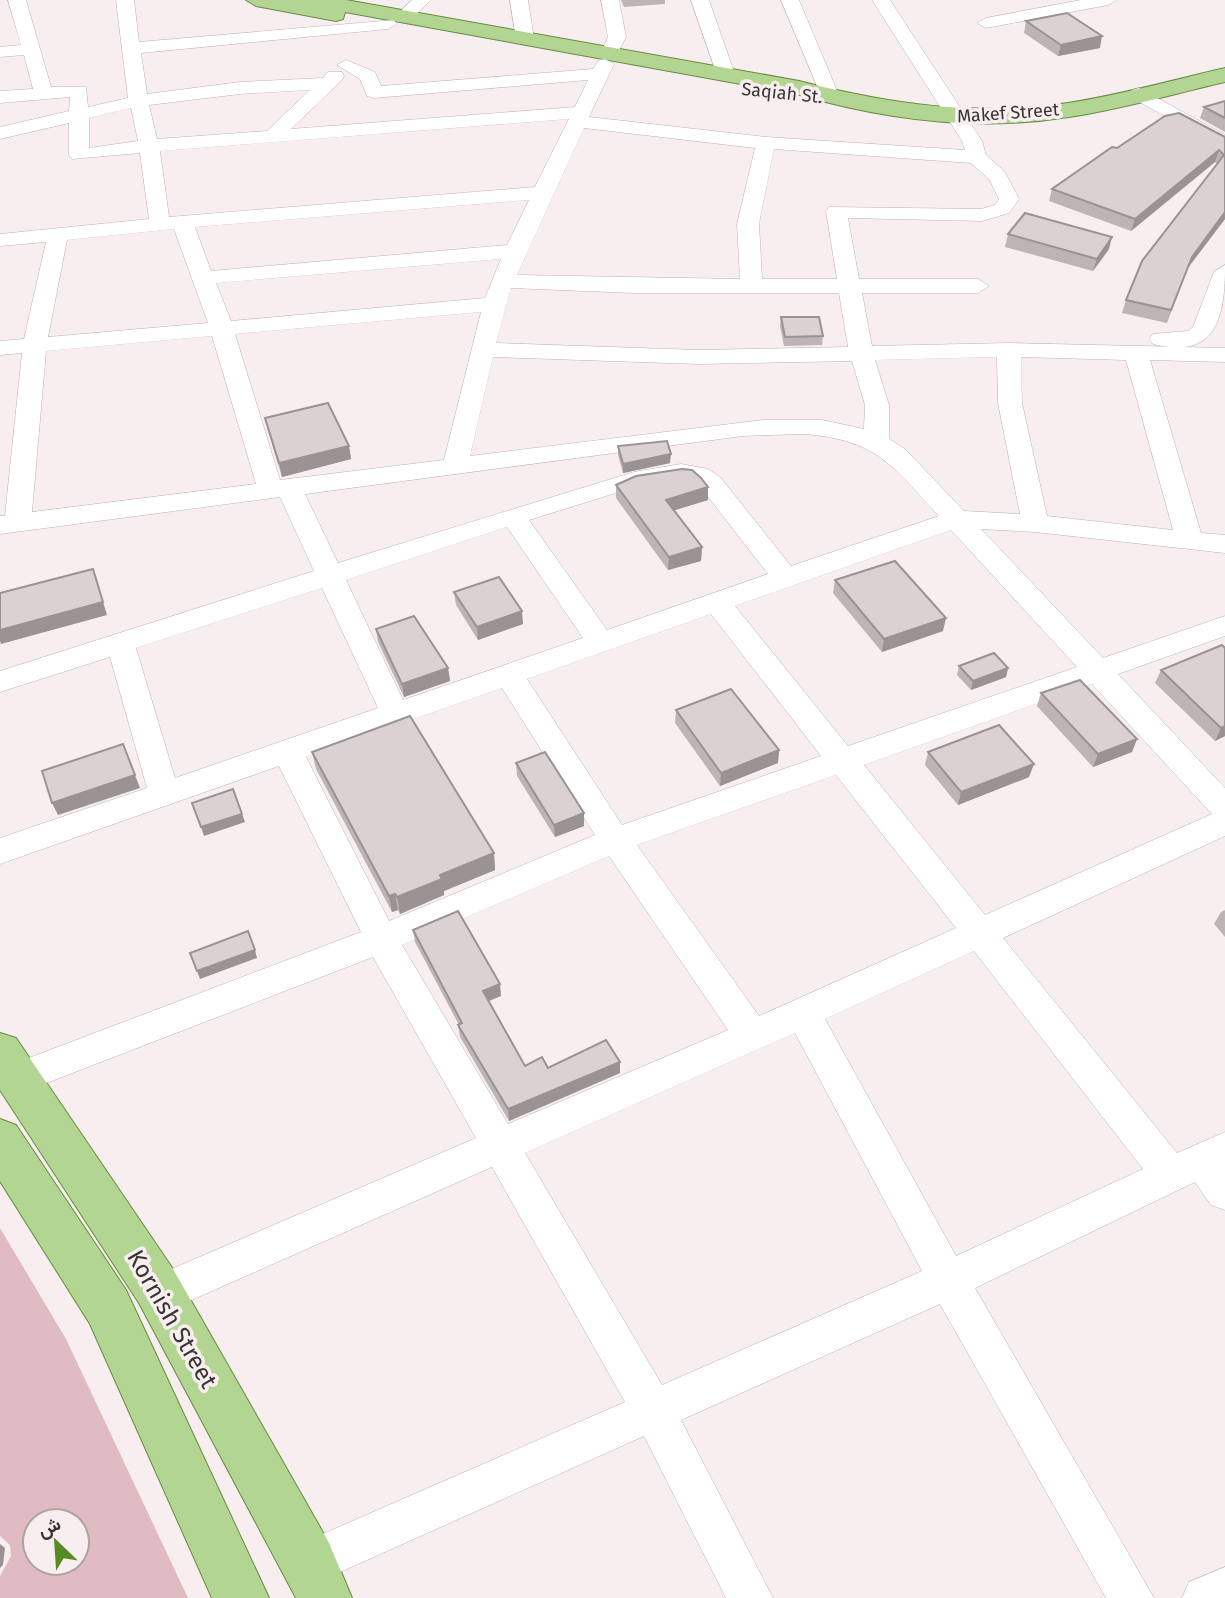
<svg xmlns="http://www.w3.org/2000/svg" width="1225" height="1598" font-family="'Fira Sans',Vazirmatn,sans-serif">
<style>
.green{fill:#e0bcc2;fill-rule:evenodd}
.lines{fill:none;stroke-linecap:round;stroke-linejoin:round}
.minor-casing{stroke:#bcb2b3;stroke-width:1}
.major-casing{stroke:#668c42;stroke-width:2}
.minor{fill:#fff;fill-rule:evenodd}
.major{fill:#b2d692;fill-rule:evenodd}
.wall{fill:#bdb4b5}
.shaded-wall{fill:#9a9293}
.building{fill:#dcd1d2;stroke:#9a9293;stroke-width:2}
.labels{text-anchor:middle;stroke-width:7;stroke-linejoin:round;paint-order:stroke}
.far-street-label{font-size:18px;fill:#383434;stroke:#f9eeef}
.near-street-label{font-size:24px;fill:#383434;stroke:#f9eeef}
</style>
<rect width="100%" height="100%" fill="#f9eeef"/>
<path class="green" d="M0,1228L66,1339L188,1598H0V1576L11,1556L10,1545L0,1536ZM35,1521H77V1563H35Z"/>
<g class="lines">
<defs>
<g id="minor">
<path d="M8,0H26L51,87H86L88,107L128,98L116,0H134L139,42L394,20L397,24L388,29L141,53L147,94L240,82L323,78L328,72H342L344,76L342,80L291,129L575,107L588,80L374,98L367,96L360,79L337,65L346,60L375,72L381,86L593,69L599,60L605,59L614,64L589,117L766,137L965,150L962,141L872,0H890L982,141L986,155L1005,172L1019,199L1009,213L982,221L848,218L859,279H978L989,286L978,293H862L872,346L1009,343L1225,348V362L1150,360L1201,533L1225,535V553L1035,532L981,529L1103,658L1225,616V636L1118,674L1225,788V836L1003,938L1177,1153L1225,1132V1210L1211,1205L1195,1182L975,1288L1154,1598H1106L940,1304L681,1420L773,1598H726L644,1436L309,1586L293,1579L286,1563L293,1547L625,1402L492,1167L160,1314L146,1308L140,1294L146,1280L476,1138L373,957L18,1094L5,1089L0,1079L5,1067L361,932L279,766L0,864V838L147,788L110,657L0,692V671L314,571L280,497L0,534V516H5L22,353L0,355V341L24,339L46,242L0,246V234L149,219L140,153L72,159L69,155V123L0,139V127L69,111L70,97L0,103V91L33,89L24,55L0,57V47L21,45ZM310,90L267,131L157,139L149,105L240,94ZM131,108L138,141L89,148V118ZM569,119L535,187L169,217L160,151ZM584,128L755,148L737,224L740,279L517,275ZM774,149L971,163L989,179L999,199L995,205L981,209L829,207L826,211L837,279H762L759,224ZM529,200L507,245L211,271L195,227ZM174,229L208,323L48,337L67,240ZM501,259L485,298L231,321L216,283ZM511,288L634,293H839L848,347L698,350L496,343ZM481,312L444,460L280,480L235,334ZM212,336L256,484L32,512L46,351ZM493,357L698,364L852,361L865,405L864,429L822,420H763L470,456ZM997,357L998,403L1020,514L964,511L905,449L889,439V405L875,360ZM1021,357L1126,360L1173,530L1047,516L1022,403ZM803,434C876,439 892,465 939,516L791,566L720,477L708,469L681,464L634,472L338,563L305,494L743,436ZM681,480L692,481L702,489L768,574L607,630L529,520L635,487ZM507,527L583,638L403,700L346,580ZM951,530L1077,667L848,746L735,606ZM322,588L378,708L175,778L136,648ZM711,614L821,756L622,825L527,679ZM1092,684L1212,814L985,915L864,765ZM502,688L595,835L389,921L306,757ZM836,775L956,928L759,1016L637,845ZM609,856L728,1030L508,1124L402,945ZM974,951L1143,1169L956,1256L825,1019ZM795,1033L922,1271L662,1385L525,1153Z"/>
<polygon points="412,0 431,0 409,21 397,21 394,17"/>
<polygon points="510,0 528,0 534,39 531,43 519,43 516,39"/>
<polygon points="601,0 619,0 626,37 615,58 609,59 600,54 608,37"/>
<polygon points="691,0 709,0 735,75 733,79 726,81 717,75"/>
<polygon points="781,0 799,0 840,98 838,102 824,102 822,98"/>
<polygon points="1081,0 1117,0 1108,5 986,28 977,23 986,18"/>
<polygon points="1139,88 1225,135 1225,149 1132,98 1130,94 1132,90"/>
<path d="M1225,265C1225,317 1217,360 1153,344L1149,339L1153,334L1188,331L1193,327L1214,272Z"/>
<polygon points="1225,1567 1225,1598 1182,1598 1189,1582"/>
</g>
<g id="major">
<path d="M246,0H346L799,81C889,104 976,117 1068,103C1121,95 1173,80 1225,68V82C1173,94 1122,109 1069,117C977,132 885,120 796,94L345,12L343,19L336,21L256,6Z"/>
<polygon points="0,1033 16,1038 173,1269 329,1543 352,1598 296,1598 139,1303 0,1090"/>
<polygon points="0,1119 16,1125 126,1290 269,1598 212,1598 90,1324 0,1181"/>
</g>
</defs>
<use href="#minor" class="minor-casing"/>
<use href="#major" class="major-casing"/>
<use href="#minor" class="minor"/>
<use href="#major" class="major"/>
</g>
<g class="wall">
<polygon points="621,0 665,0 665,4 624,7"/>
<polygon points="1026,21 1100,48 1058,56 1024,33"/>
<polygon points="1225,101 1225,132 1200,118 1204,107"/>
<polygon points="1225,137 1225,219 1187,269 1167,323 1122,313 1126,300 1217,164 1215,162 1131,231 1049,201 1052,189 1117,148"/>
<polygon points="1008,234 1109,249 1093,271 1005,247"/>
<polygon points="781,317 823,336 822,345 784,346 780,326"/>
<polygon points="265,418 349,446 351,459 282,477 268,431"/>
<polygon points="618,446 670,463 623,473 618,455"/>
<polygon points="616,485 708,500 674,510 702,547 701,561 668,570 616,498"/>
<polygon points="835,580 943,631 882,652 833,593"/>
<polygon points="454,592 523,624 478,640 456,605"/>
<polygon points="376,629 448,668 450,681 404,697 378,642"/>
<polygon points="1225,648 1225,736 1215,741 1155,683 1161,670"/>
<polygon points="959,666 1008,668 1006,677 971,690 957,675"/>
<polygon points="1041,693 1137,739 1132,752 1093,767 1037,706"/>
<polygon points="676,710 779,750 778,763 720,786 675,723"/>
<polygon points="312,752 494,853 495,870 444,891 444,895 400,914 398,910 392,912 316,769"/>
<polygon points="928,752 1029,777 958,805 925,765"/>
<polygon points="516,763 584,826 555,837 517,776"/>
<polygon points="1225,910 1225,937 1214,924 1221,912"/>
<polygon points="413,930 501,996 488,1001 525,1066 548,1068 620,1062 620,1073 509,1121 460,1037 458,1025 459,1025 415,942"/>
</g>
<g class="shaded-wall">
<polygon points="1102,36 1100,48 1058,56 1061,45"/>
<polygon points="1219,150 1215,162 1131,231 1135,219"/>
<polygon points="1225,212 1225,219 1187,269 1167,323 1192,257"/>
<polygon points="1112,237 1109,249 1093,271 1097,259"/>
<polygon points="349,446 351,459 282,477 279,463"/>
<polygon points="671,454 670,463 623,473 623,464"/>
<polygon points="708,487 708,500 666,513 666,500"/>
<polygon points="702,547 701,561 668,570 669,557"/>
<polygon points="93,569 107,615 1,644 0,641 0,630"/>
<polygon points="522,611 523,624 478,640 477,627"/>
<polygon points="946,618 943,631 882,652 884,639"/>
<polygon points="448,668 450,681 404,697 402,684"/>
<polygon points="1008,668 1006,677 971,690 973,681"/>
<polygon points="1225,726 1225,736 1215,741 1221,728"/>
<polygon points="1137,739 1132,752 1093,767 1098,754"/>
<polygon points="779,750 778,763 720,786 721,773"/>
<polygon points="1034,764 1029,777 958,805 961,792"/>
<polygon points="135,775 140,788 58,815 52,803"/>
<polygon points="584,813 584,826 555,837 554,825"/>
<polygon points="242,814 245,822 204,836 201,827"/>
<polygon points="494,853 495,870 444,891 444,895 400,914 397,897 440,875"/>
<polygon points="395,894 398,910 392,912 389,896"/>
<polygon points="255,950 257,958 200,979 197,971"/>
<polygon points="500,984 501,996 484,1003 483,991"/>
<polygon points="620,1062 620,1073 509,1121 508,1109"/>
<polygon points="0,1544 5,1548 3,1565 0,1568"/>
</g>
<g class="building">
<polygon points="1067,13 1102,36 1061,45 1026,21"/>
<polygon points="1225,101 1225,118 1204,107"/>
<polygon points="1179,113 1225,137 1225,212 1192,257 1171,310 1126,300 1142,261 1224,155 1219,150 1135,219 1052,189 1112,147 1117,148 1165,116"/>
<polygon points="1025,213 1112,237 1097,259 1008,234"/>
<polygon points="781,317 819,317 823,336 785,337"/>
<polygon points="328,403 349,446 279,463 265,418"/>
<polygon points="667,441 671,454 623,464 618,446"/>
<polygon points="682,469 692,470 701,478 708,487 666,500 702,547 669,557 616,485 636,476"/>
<polygon points="895,561 946,618 884,639 835,580"/>
<polygon points="93,569 103,602 0,630 0,593"/>
<polygon points="499,577 522,611 477,627 454,592"/>
<polygon points="414,616 448,668 402,684 376,629"/>
<polygon points="1222,645 1225,648 1225,726 1221,728 1161,670"/>
<polygon points="994,653 1008,668 973,681 959,666"/>
<polygon points="1080,680 1137,739 1098,754 1041,693"/>
<polygon points="731,689 779,750 721,773 676,710"/>
<polygon points="410,716 494,853 440,875 442,879 397,897 395,894 389,896 312,752"/>
<polygon points="999,725 1034,764 961,792 928,752"/>
<polygon points="123,744 135,775 52,803 42,771"/>
<polygon points="545,752 584,813 554,825 516,763"/>
<polygon points="233,789 242,814 201,827 192,803"/>
<polygon points="458,911 500,984 483,991 525,1066 542,1057 548,1068 606,1040 620,1062 508,1109 458,1025 462,1023 413,930"/>
<polygon points="248,931 255,950 197,971 190,953"/>
</g>
<g class="labels">
<g class="far-street-label">
<text transform="translate(782 93) rotate(6)" y="6">Saqiah St.</text>
<text transform="translate(1008 113) rotate(-4)" y="6">Makef Street</text>
</g>
<g class="near-street-label">
<text transform="translate(172 1319) rotate(60)" y="8">Kornish Street</text>
</g>
</g>
<g transform="translate(56 1542) rotate(335)"><circle r="33" fill="#f9eeef" stroke="#aca4a4" stroke-width="2"/>
<path d="M0-5L12 26L0 18L-12 26Z" fill="#568a23"/>
<text y="-10" font-size="19" font-weight="bold" text-anchor="middle" fill="#383434">ش</text>
</g>
</svg>
